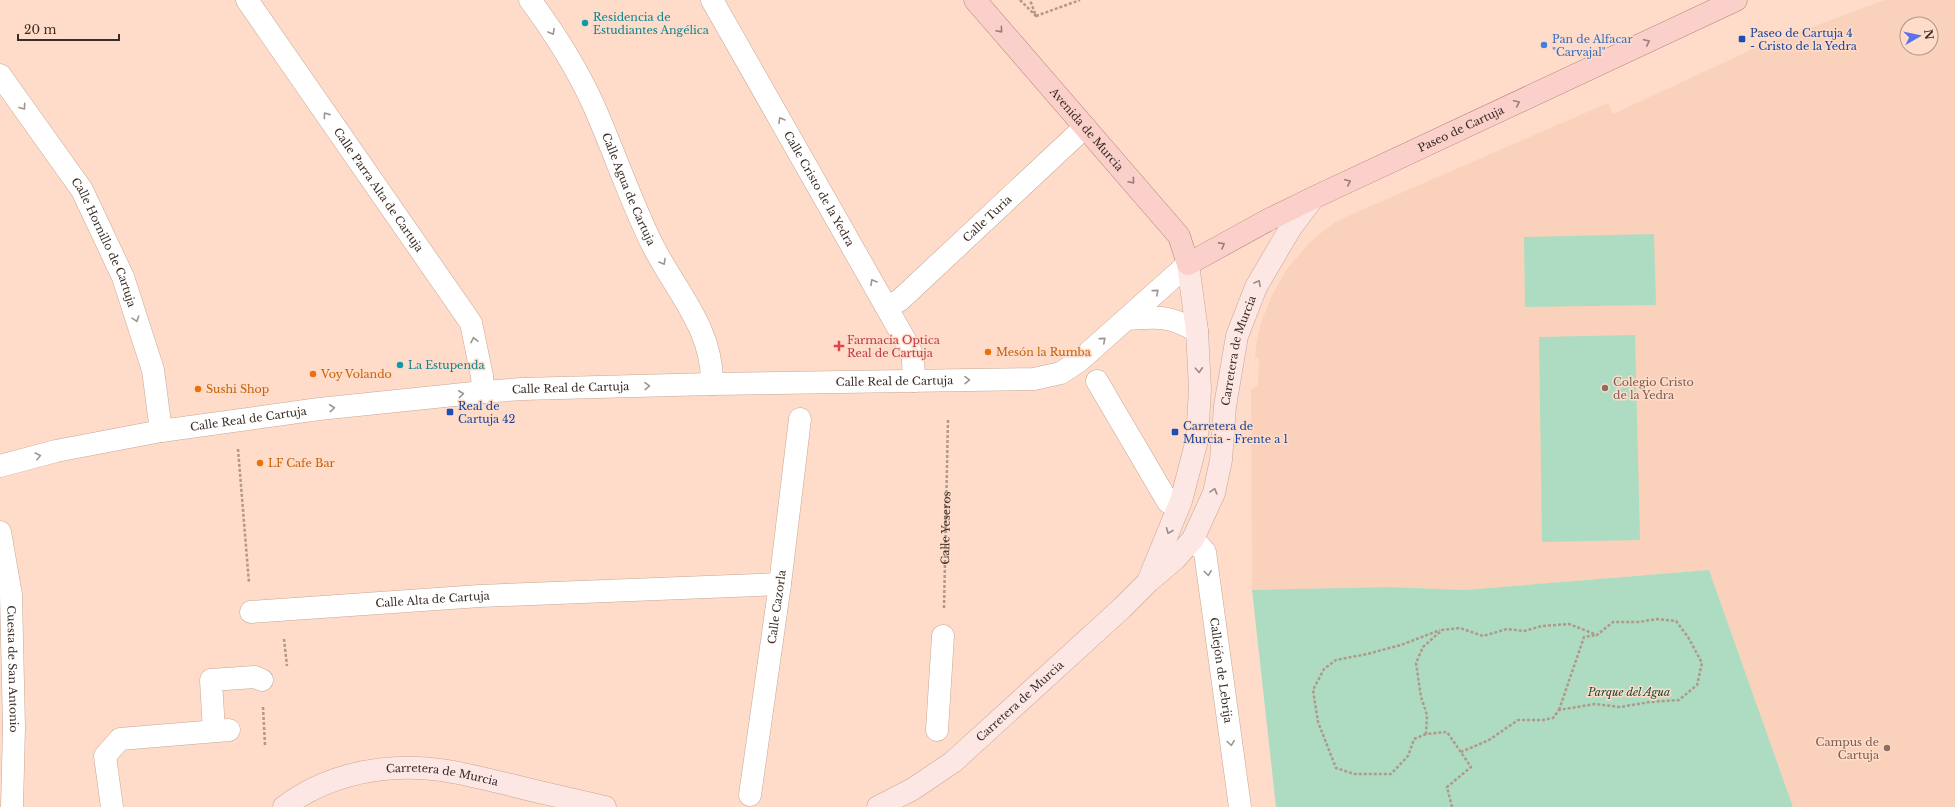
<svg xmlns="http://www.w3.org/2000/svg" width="1955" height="807" font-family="'Libre Baskerville',serif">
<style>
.built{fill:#fad1ba;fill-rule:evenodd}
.green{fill:#aedcc3}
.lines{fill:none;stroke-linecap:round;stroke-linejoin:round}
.pedestrian-casing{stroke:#c6a794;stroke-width:23}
.minor-casing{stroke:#c6a794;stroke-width:23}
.tertiary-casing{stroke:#c6a794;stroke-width:23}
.secondary-casing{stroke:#c6a794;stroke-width:23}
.primary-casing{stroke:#b6827a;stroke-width:23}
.path{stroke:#b19889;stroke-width:2.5;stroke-dasharray:3 2;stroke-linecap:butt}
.pedestrian{stroke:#fff;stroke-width:22}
.minor{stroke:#fff;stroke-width:22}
.tertiary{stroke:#fff;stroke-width:22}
.secondary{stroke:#fde7e5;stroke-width:22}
.primary{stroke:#fbd0ca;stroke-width:22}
.oneway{stroke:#9a7e78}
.oneway2{stroke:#9c9692}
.oneway3{stroke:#9c8a86}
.culture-dot{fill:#0f9aa8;stroke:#fedcc9;stroke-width:1.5}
.transit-dot{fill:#1a4fb4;stroke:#fedcc9;stroke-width:1.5}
.shop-dot{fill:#3f7fe0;stroke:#fedcc9;stroke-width:1.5}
.health-dot{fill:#e0444e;stroke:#fedcc9;stroke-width:1.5}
.food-dot{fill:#e8710a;stroke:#fedcc9;stroke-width:1.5}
.education-dot{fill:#8d6e63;stroke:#fedcc9;stroke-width:1.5}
.labels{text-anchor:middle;stroke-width:3;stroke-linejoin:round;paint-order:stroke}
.culture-label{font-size:11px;fill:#0d838f;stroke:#fedcc9;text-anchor:start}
.transit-label{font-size:11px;fill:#164399;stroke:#fedcc9;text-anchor:start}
.shop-label{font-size:11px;fill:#366cbe;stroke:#fedcc9;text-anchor:start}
.street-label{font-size:11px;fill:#3a2d26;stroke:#fedcc9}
.health-label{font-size:11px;fill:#be3a42;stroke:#fedcc9;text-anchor:start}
.food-label{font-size:11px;fill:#c56008;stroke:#fedcc9;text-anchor:start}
.education-label{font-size:11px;fill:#785e54;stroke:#fedcc9;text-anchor:start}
.park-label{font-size:11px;font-style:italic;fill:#154731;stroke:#fedcc9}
</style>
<rect width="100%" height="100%" fill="#fedcc9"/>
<path class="built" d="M1885,0H1955V807H1793L1709,570L1464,590L1390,587L1252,590L1251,390L1258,385L1259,359L1255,357L1257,341L1261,323L1272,295L1287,269L1313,239L1337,221L1364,209L1608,103L1613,114L1753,49ZM1907,24H1931V48H1907Z"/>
<g class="green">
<polygon points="1654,234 1656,305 1525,307 1524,237"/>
<polygon points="1635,335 1640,540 1542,542 1539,337"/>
<polygon points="1709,570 1793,807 1276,807 1252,590 1390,587 1464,590"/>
</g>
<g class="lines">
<defs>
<g id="pedestrian">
<polyline points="1097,381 1168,502"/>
<path id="s2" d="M251,612L480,596L780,584"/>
<polyline points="937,730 943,636"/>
<polyline points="214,731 211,680 255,677 262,680"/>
<path id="s3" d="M750,795L780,584L800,419"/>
<polyline points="112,807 105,756 120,739 229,730"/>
</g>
<g id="minor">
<path id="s4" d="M530,0C553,31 577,69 593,104C614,151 630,200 653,246C677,293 713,329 712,384"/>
<path id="s5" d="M887,307L900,300L1085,127"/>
</g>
<g id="tertiary">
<path id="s6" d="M247,0L471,323L482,376L483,392"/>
<path id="s7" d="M712,0L909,347L913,359L914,381"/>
<path id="s8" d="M0,75L82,190L123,277L153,370L161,431"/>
<path d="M1128,319C1159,317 1168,315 1197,331"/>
<path id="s9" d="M0,466L56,451L161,431L319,409L483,392L522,389L712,384L1034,379L1061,373L1079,361L1188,264"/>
<path id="s10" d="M0,532L11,595L14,727L12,807"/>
<path id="s11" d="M1193,539L1205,552L1240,807"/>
</g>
<g id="secondary">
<polyline points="1149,579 1181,501 1197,440 1200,389 1197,331 1188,264"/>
<path id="s12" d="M284,807C322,778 371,766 418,768C449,769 480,778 511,785C542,793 574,800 605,807"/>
<path id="s13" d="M878,807L913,789L953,762L1122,608L1149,581L1175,559L1193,539L1214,493L1221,460L1225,406L1237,336L1256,287L1290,229L1313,198"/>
</g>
<g id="primary">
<path id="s14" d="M975,0L1179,236L1188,264L1268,220L1313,198L1736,0"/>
</g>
</defs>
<use href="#pedestrian" class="pedestrian-casing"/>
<use href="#minor" class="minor-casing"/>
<use href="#tertiary" class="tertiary-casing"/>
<use href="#secondary" class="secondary-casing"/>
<use href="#primary" class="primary-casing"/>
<g class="path">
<polyline points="1020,0 1036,16 1030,0"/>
<polyline points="1036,16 1080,0"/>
<polyline points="238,449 249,583"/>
<path id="s1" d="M944,608L948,419"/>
<polyline points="284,639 287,666"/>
<polyline points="263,707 265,745"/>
<polyline points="1559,710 1584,637 1597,635"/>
<polyline points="1426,734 1414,739 1408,756 1391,774 1354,774 1336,768 1318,722 1313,690 1324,669 1336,660 1367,654 1401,645 1440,630"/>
<polyline points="1452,807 1447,787 1471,767 1447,732 1426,734 1427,715 1421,697 1416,663 1423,647 1442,630 1460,628 1483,636 1507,629 1524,631 1542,626 1569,624 1597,635 1613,622 1639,622 1657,619 1676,621 1688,637 1702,663 1697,685 1679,700 1650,702 1620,707 1595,704 1559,710 1553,718 1543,720 1518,720 1489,740 1461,752"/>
</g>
<use href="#pedestrian" class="pedestrian"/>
<use href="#minor" class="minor"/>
<use href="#tertiary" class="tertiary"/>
<use href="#secondary" class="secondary"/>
<use href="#primary" class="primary"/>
</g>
<defs><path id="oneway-chevron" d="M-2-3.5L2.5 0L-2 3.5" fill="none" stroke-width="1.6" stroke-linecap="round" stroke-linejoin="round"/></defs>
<g class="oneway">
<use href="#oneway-chevron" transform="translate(1000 30) rotate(49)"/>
<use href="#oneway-chevron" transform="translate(1647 42) rotate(-25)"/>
<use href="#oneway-chevron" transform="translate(1517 103) rotate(-25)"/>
<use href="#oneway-chevron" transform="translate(1132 181) rotate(49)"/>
<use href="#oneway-chevron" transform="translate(1348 182) rotate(-25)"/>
<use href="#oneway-chevron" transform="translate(1222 245) rotate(-29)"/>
</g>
<g class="oneway2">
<use href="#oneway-chevron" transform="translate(552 32) rotate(61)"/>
<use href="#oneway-chevron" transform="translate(23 107) rotate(54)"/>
<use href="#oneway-chevron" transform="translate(326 115) rotate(-125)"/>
<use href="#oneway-chevron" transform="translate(781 120) rotate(-120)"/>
<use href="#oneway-chevron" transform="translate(663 262) rotate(60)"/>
<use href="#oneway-chevron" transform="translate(873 282) rotate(-120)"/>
<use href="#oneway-chevron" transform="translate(1156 292) rotate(-41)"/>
<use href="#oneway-chevron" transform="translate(136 319) rotate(72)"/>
<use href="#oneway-chevron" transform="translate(474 340) rotate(-102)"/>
<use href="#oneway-chevron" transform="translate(1103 340) rotate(-41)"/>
<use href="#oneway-chevron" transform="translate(967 380) rotate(-1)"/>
<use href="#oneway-chevron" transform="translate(647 386) rotate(-2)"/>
<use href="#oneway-chevron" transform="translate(461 394) rotate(-6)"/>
<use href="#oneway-chevron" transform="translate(332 408) rotate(-6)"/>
<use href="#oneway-chevron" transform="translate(38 456) rotate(-14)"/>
<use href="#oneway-chevron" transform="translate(1208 573) rotate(83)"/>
<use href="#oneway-chevron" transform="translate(1231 743) rotate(82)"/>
</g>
<g class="oneway3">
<use href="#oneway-chevron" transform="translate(1258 283) rotate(-61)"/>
<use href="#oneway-chevron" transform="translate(1199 370) rotate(87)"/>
<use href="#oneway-chevron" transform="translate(1214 491) rotate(-74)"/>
<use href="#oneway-chevron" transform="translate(1169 531) rotate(112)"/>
</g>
<g class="culture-dot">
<circle cx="585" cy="23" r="4"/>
<circle cx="400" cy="365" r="4"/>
</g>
<g class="transit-dot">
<rect x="1738" y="35" width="8" height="8" rx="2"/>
<rect x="446" y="408" width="8" height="8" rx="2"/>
<rect x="1171" y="428" width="8" height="8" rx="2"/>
</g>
<circle class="shop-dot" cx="1544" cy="45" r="4"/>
<path class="health-dot" d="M837 340h4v4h4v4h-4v4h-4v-4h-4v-4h4z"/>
<g class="food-dot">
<circle cx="988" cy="352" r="4"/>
<circle cx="313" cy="374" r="4"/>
<circle cx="198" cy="389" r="4"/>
<circle cx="260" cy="463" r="4"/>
</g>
<g class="education-dot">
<circle cx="1605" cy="388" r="4"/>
<circle cx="1887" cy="748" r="4"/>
</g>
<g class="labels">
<g class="culture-label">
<text x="593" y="21">Residencia de<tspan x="593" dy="13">Estudiantes Angélica</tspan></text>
<text x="408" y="369">La Estupenda</text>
</g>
<g class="transit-label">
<text x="1750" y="37">Paseo de Cartuja 4<tspan x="1750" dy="13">- Cristo de la Yedra</tspan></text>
<text x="458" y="410">Real de<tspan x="458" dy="13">Cartuja 42</tspan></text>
<text x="1183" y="430">Carretera de<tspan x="1183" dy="13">Murcia - Frente a 1</tspan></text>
</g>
<g class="shop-label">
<text x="1552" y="43">Pan de Alfacar<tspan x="1552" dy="13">"Carvajal"</tspan></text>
</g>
<g class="street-label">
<text dy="4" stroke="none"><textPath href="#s14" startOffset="171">Avenida de Murcia</textPath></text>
<text dy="4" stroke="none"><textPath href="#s14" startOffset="646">Paseo de Cartuja</textPath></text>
<text dy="4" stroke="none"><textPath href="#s7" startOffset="217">Calle Cristo de la Yedra</textPath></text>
<text dy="4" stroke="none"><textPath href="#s4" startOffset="214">Calle Agua de Cartuja</textPath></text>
<text dy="4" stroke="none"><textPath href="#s6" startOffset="231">Calle Parra Alta de Cartuja</textPath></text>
<text dy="4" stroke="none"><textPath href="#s5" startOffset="134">Calle Turia</textPath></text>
<text dy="4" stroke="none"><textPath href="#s8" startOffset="198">Calle Hornillo de Cartuja</textPath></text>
<text dy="4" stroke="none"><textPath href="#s13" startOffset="611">Carretera de Murcia</textPath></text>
<text dy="4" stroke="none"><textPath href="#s9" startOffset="901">Calle Real de Cartuja</textPath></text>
<text dy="4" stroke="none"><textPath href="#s9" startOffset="577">Calle Real de Cartuja</textPath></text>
<text dy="4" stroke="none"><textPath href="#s9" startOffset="253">Calle Real de Cartuja</textPath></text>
<text dy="4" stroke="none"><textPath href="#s1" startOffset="80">Calle Yeseros</textPath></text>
<text dy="4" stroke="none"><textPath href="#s2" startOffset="182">Calle Alta de Cartuja</textPath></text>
<text dy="4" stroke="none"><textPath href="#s3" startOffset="190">Calle Cazorla</textPath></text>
<text dy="4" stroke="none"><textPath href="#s10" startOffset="138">Cuesta de San Antonio</textPath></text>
<text dy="4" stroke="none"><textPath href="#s11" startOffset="137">Callejón de Lebrija</textPath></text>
<text dy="4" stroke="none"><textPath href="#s13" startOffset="178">Carretera de Murcia</textPath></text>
<text dy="4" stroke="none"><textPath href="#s12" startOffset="167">Carretera de Murcia</textPath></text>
</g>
<g class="health-label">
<text x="847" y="344">Farmacia Optica<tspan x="847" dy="13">Real de Cartuja</tspan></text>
</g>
<g class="food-label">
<text x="996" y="356">Mesón la Rumba</text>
<text x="321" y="378">Voy Volando</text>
<text x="206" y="393">Sushi Shop</text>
<text x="268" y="467">LF Cafe Bar</text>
</g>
<g class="education-label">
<text x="1613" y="386">Colegio Cristo<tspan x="1613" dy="13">de la Yedra</tspan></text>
<text x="1879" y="746" text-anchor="end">Campus de<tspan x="1879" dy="13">Cartuja</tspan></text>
</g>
<g class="park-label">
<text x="1629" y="696">Parque del Agua</text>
</g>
</g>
<g transform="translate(1919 36) rotate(81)"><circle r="19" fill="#fedcc9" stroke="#b09688"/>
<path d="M0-3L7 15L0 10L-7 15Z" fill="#5b73ea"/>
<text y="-6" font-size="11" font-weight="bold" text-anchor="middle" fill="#3a2d26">N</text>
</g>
<path d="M18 34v6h101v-6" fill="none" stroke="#3a2d26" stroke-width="2"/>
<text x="24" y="34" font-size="12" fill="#3a2d26" stroke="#fedcc9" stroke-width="3" paint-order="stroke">20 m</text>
</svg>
